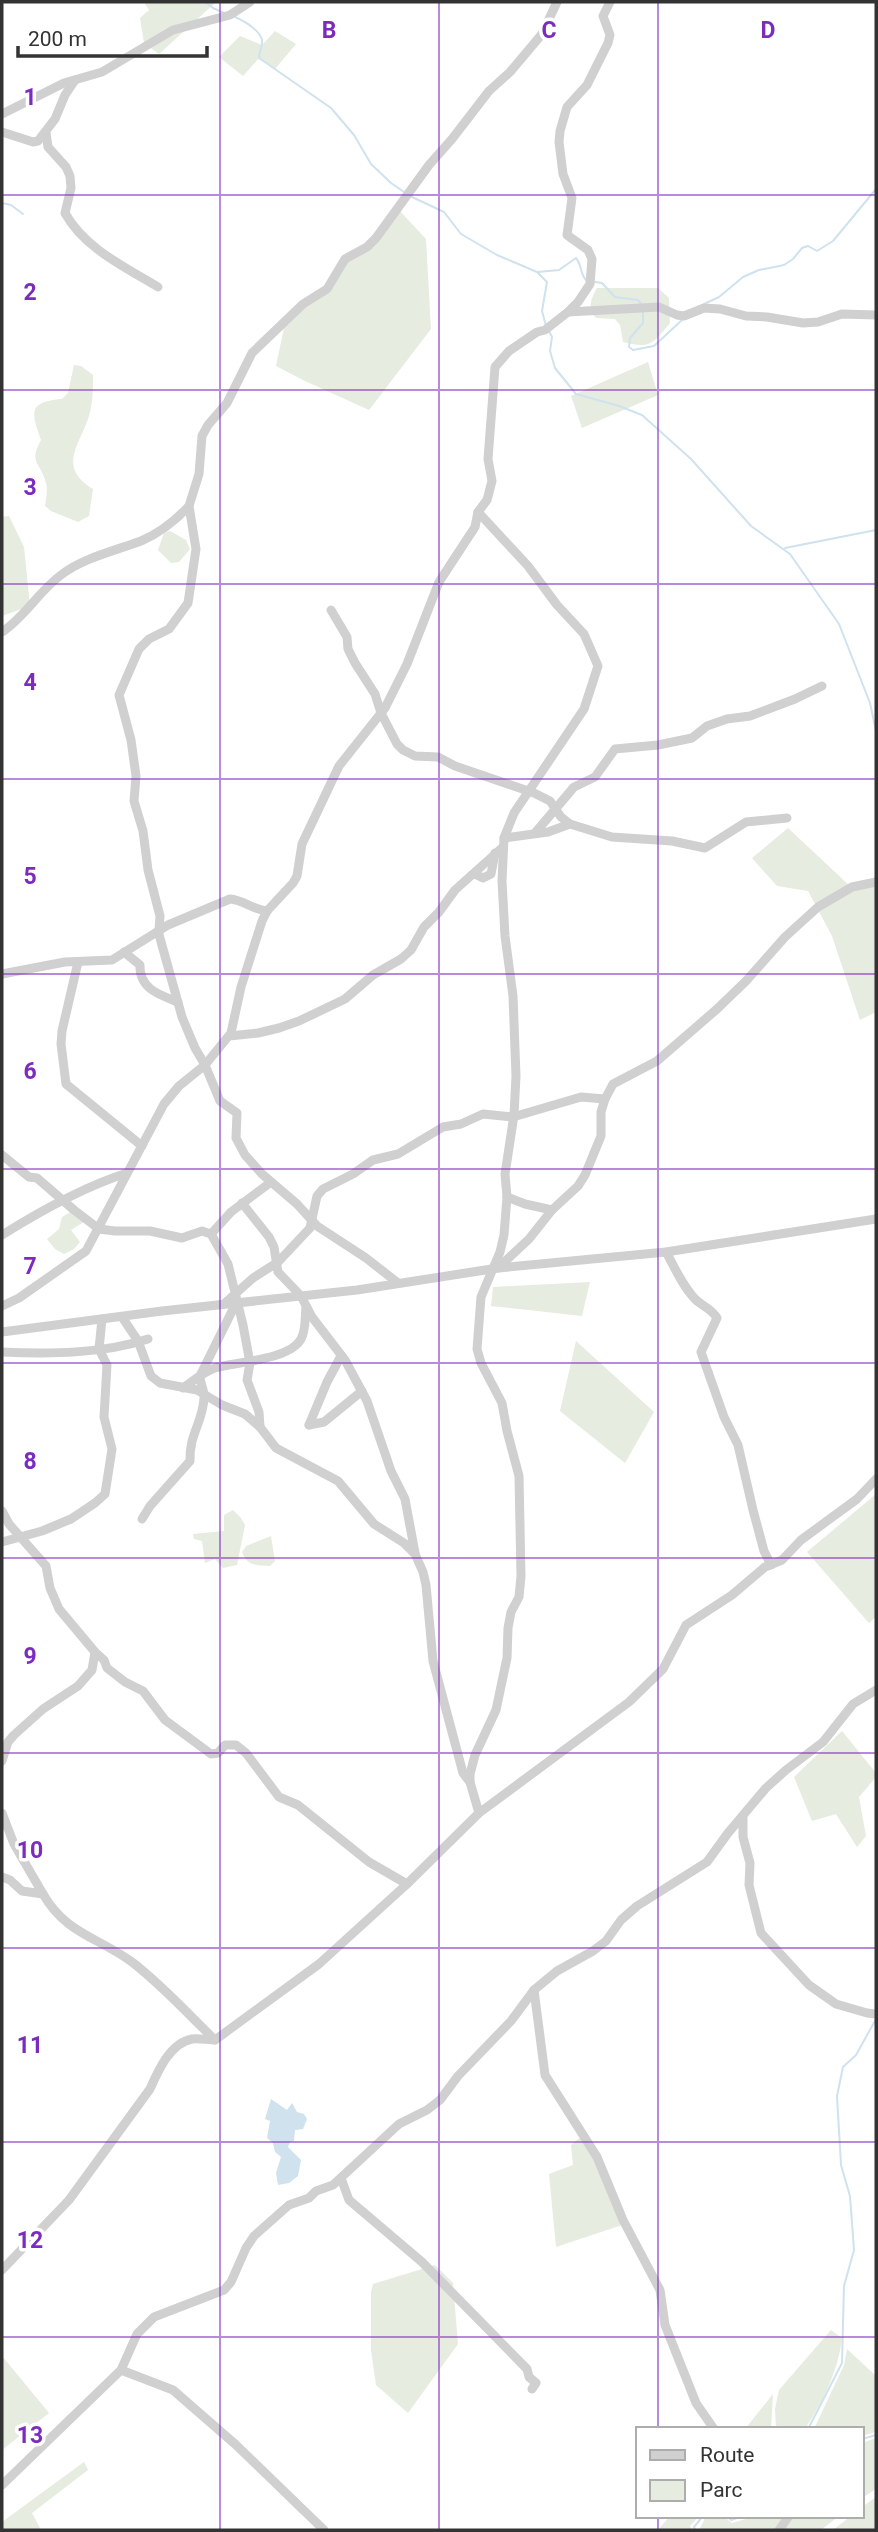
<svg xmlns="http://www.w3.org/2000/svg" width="878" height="2532" font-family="Roboto,sans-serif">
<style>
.green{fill:#e6ecdf}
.water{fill:#cfe2ee}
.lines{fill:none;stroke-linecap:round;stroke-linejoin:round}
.stream{stroke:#cfe2ee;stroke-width:2}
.minor{stroke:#d0d0d0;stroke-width:9}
.grid{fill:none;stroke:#7b2cbf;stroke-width:2;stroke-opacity:0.55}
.grid-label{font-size:23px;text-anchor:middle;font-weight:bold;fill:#7b2cbf;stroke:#fff;stroke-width:7;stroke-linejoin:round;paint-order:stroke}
</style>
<rect width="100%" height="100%" fill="#fff"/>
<g class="green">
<polygon points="144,2 216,2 159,54 144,43 140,18 149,10"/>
<polygon points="275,31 296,44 275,69 259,58 243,76 219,57 240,36 262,45"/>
<polygon points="397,208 426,239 431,329 369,410 305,381 276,366 285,323 324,293 342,262 368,247"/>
<path d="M597,288H658L669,298L670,323C653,344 650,349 623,342L620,325L615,319L596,318C587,308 591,299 597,288Z"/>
<polygon points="648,362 658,395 582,428 571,396"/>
<path d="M74,365L81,366L93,375C93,390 93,405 88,419C78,447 58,468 93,489L89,516L78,522L51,511L45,506C46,499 48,490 46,483C41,462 28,464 41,440C31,412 28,402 62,399L68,393Z"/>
<polygon points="9,516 24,547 30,606 2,616 2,517"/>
<polygon points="170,531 186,540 190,549 179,562 171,563 158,550 164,533"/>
<polygon points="788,828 851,887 876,882 876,1012 860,1020 832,936 808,891 777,886 752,858"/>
<polygon points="74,1210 87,1220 71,1230 80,1242 74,1249 64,1254 55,1249 47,1239 59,1229 62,1217"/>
<polygon points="590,1282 582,1316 491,1306 493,1287"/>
<polygon points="576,1341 654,1412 625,1463 560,1411"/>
<polygon points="876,1494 876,1617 869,1623 807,1552"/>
<polygon points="233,1510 241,1518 245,1525 237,1565 223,1568 215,1559 205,1563 202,1541 194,1539 193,1534 224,1531 224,1515"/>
<path d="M271,1536L275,1561L270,1566C256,1565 247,1566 242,1552L246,1546Z"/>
<polygon points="842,1731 876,1773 876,1777 859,1797 866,1836 857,1847 836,1814 812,1821 794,1777"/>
<polygon points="582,2136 625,2224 556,2247 549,2174 573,2165 571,2145"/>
<polygon points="435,2265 453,2283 458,2344 408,2413 376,2385 371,2350 371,2292 373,2284"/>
<path d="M831,2330L842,2338C838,2372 823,2400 805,2429H776L775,2409L779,2390Z"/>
<polygon points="847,2349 876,2376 876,2432 862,2436 862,2429 814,2429 844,2365"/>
<polygon points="2,2356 49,2413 2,2450"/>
<polygon points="773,2394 771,2429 745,2429"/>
<polygon points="876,2438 876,2489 862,2498 862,2443"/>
<polygon points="84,2462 88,2470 32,2513 41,2530 2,2530 2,2522"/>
<polygon points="876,2497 876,2530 833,2530 851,2516 862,2516 862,2507"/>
<polygon points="670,2516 699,2516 690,2526 692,2530 658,2530"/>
<polygon points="706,2516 723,2516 732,2523 756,2516 786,2516 775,2530 699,2530"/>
<polygon points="793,2516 839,2516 821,2530 783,2530"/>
</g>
<polygon class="water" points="271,2099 287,2110 292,2103 297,2112 304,2114 307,2119 303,2129 295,2130 294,2141 290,2142 288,2147 301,2160 298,2176 289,2183 278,2185 276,2173 281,2157 275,2152 273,2143 267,2138 270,2121 265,2119"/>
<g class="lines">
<g class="stream">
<polyline points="205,2 213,8 224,13"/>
<path d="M233,16C242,20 259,29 262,40C263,45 259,52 259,58L331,108L354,135L371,164L391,183L404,192"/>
<polyline points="412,197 444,212 461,234 497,255 537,272 547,282 542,311 546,326"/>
<polyline points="2,203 11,205 23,214"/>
<path d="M538,272L559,270L576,258C582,265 580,274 586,280"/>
<polyline points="595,282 602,283 615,297 638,300 643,306"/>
<polyline points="704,304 719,297 743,277 759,270 784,265 793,259 802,248 808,246 817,251 833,241 876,189"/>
<polyline points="643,311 643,323 630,338 629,347 633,350 654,346 682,320"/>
<polyline points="549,331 552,337 550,351 555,368 576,394 619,406 642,415 691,459 751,526 790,554 839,624 870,703 876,731"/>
<polyline points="785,548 876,530"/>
<polyline points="808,2429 842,2363 844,2286 854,2250 850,2196 841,2165 837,2096 843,2067 856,2055 876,2019"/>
<polyline points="862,2439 876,2435"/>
<polyline points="727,2516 731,2520 743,2516"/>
<polyline points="695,2530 694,2527 703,2516"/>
</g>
<g class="minor">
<polyline points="2,114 64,83 102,72 173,30 230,15 250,2"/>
<polyline points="2,132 33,142 38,141 55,119 65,95 75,80"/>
<path d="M46,133L48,147L66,167L70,176L71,188L65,213C84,248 125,267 158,287"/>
<polyline points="568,312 659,307 677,315 684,316 704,308 720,309 746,316 767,317 803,323 818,322 842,314 876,315"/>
<polyline points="478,512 528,566 557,605 584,634 598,666 584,709 514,813 504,838 502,881 505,936 513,996 516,1076 514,1115 505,1174 507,1197 504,1235 500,1252 481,1297 477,1349 481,1363 502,1403 507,1431 519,1476 521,1576 519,1597 511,1612 508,1628 507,1658 496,1710 475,1755 470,1774 470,1782 479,1813"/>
<polyline points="331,610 347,637 348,649 355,663 375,694 381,713 397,744 403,750 415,756 438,757 455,766 534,793 550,801 561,817 570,824"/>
<path d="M2,632C25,617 38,592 61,575C83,558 114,551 141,541C160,533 175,521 189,506"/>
<polyline points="535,833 574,787 595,777 615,749 658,745 692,738 707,726 727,719 750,716 795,699 822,686"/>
<polyline points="504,838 548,832 570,824 612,837 672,841 705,848 746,822 787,818"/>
<polyline points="475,874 483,878 491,874 495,853"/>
<polyline points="159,930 160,916 148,870 143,831 134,801 136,776 131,740 119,695 139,649 149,639 169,629 188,603 196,549 189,506 199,474 202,436 208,425 227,403 252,353 303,304 327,289 345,259 367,247 376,238 429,165 452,139 489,91 510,72 542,34 557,2"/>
<polyline points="158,931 182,1017 195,1048 205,1065 220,1101 237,1113 236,1138 245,1155 262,1174 297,1204 317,1226 366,1258 398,1283"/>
<path d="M124,952L140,965C139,989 160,995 178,1002"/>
<polyline points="78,962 62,1031 61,1044 66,1084 142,1146"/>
<path d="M2,974L65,962L112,960L168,925L230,899C244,900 253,910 267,911"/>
<polyline points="229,1036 258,1033 279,1028 299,1021 345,999 373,975 401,959 411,950 424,927 439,912 455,890 503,847"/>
<polyline points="2,1155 29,1177 37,1178 74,1210 99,1229 115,1231 150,1231 182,1238 202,1231 211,1234 228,1264 243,1325 250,1363 247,1380 259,1412 260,1427"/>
<polyline points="507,1197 525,1204 552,1210"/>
<polyline points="242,1203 269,1237 274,1247 278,1272 301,1296 312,1317 345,1360 367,1401 391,1471 405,1499 415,1553"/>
<polyline points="211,1234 231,1212 271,1182"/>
<path d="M2,1235C42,1210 83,1187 127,1173"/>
<path d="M666,1252C675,1268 683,1287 696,1300C704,1307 712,1309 717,1318L701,1352L724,1417L738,1445L753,1510L764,1551L771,1565"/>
<polyline points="498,1268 529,1239 552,1210 578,1186 585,1175 601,1136 601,1112 605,1099 613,1084 657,1061 717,1009 746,981 785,937 818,907 852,887 876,882"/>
<polyline points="225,1303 253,1278 278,1262 310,1228 317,1196 323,1189 353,1174 373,1160 398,1154 443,1127 461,1124 483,1114 513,1117 581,1097 605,1099"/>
<polyline points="2,1306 19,1298 86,1251 164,1104 179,1086 205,1065 231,1033 241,987 262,921 267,911 293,883 297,876 302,844 339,766 385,708 407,664 439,582 475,527 478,512 487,500 492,481 488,459 495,367 509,351 537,332 545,330 568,312 578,302 590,284 592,259 588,250 567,235 572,198 563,174 559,142 560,131 567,107 587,85 608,43 610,35 603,16 610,2"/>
<polyline points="122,1317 138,1341 151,1376 160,1383 197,1390 222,1405 245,1414 260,1427 276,1448 338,1481 374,1524 404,1543 415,1554 423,1572 426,1585 433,1661 463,1773 470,1782"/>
<polyline points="2,1332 162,1311 357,1290 498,1268 666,1252 876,1219"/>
<path d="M2,1352C50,1354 102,1354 148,1339"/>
<path d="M183,1388C193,1381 203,1372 215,1368C235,1362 290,1360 301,1339C306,1331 305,1316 306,1307"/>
<polyline points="309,1425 327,1382 341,1356"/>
<polyline points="309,1425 324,1422 362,1391"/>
<polyline points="2,1511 9,1524 46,1566 50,1588 59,1609 95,1652 104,1660 107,1668 125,1682 143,1691 165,1720 211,1754 218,1753 225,1745 236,1745 246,1753 279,1797 298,1805 369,1862 407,1884"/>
<path d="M142,1519L150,1506L190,1461C189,1434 203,1422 204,1398C205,1391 200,1384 200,1376L236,1303"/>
<polyline points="2,1542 42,1531 71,1519 95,1503 105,1494 112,1449 104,1417 107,1365 99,1349 102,1319"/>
<polyline points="2,1761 8,1742 14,1735 43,1709 78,1686 92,1670 95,1652"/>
<polyline points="2,1813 14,1844 43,1894"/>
<polyline points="743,1818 743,1837 750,1863 749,1885 761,1933 809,1985 836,2004 867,2013 876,2014"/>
<path d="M2,1877L10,1880L22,1891L43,1894C66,1934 98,1937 132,1962C162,1985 188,2014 215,2040"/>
<polyline points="534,1990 545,2075 597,2157 623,2220 660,2290 665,2325 696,2403 714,2429"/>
<polyline points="341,2178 349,2200 422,2262 527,2369 529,2377 536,2383 532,2389"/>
<path d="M2,2270L69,2200L150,2089C158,2071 170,2043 192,2039C199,2038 208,2040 215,2040L319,1964L407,1884L479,1813L629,1702L663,1669L686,1625L732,1595L765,1567L782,1560L801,1540L857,1499L876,1479"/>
<polyline points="121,2370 173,2390 235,2444 324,2530"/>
<polyline points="2,2485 121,2370 137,2334 154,2317 224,2290 231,2282 246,2248 254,2236 289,2205 309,2198 316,2191 333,2185 399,2124 427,2110 440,2100 458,2076 511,2021 534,1990 557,1971 593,1951 606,1941 621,1920 637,1906 707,1862 728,1833 766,1788 786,1770 823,1742 853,1704 876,1690"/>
<polyline points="779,2530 789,2516"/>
</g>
</g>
<path class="grid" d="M220,2V2530M439,2V2530M658,2V2429M2,195H876M2,390H876M2,584H876M2,779H876M2,974H876M2,1169H876M2,1363H876M2,1558H876M2,1753H876M2,1948H876M2,2142H876M2,2337H876M658,2516V2530"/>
<g class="grid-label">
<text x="329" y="38">B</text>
<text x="549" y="38">C</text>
<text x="768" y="38">D</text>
<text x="30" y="105">1</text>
<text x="30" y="300">2</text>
<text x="30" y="495">3</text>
<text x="30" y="690">4</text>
<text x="30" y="884">5</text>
<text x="30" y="1079">6</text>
<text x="30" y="1274">7</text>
<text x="30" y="1469">8</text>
<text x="30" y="1664">9</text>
<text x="30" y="1858">10</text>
<text x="30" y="2053">11</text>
<text x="30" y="2248">12</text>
<text x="30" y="2443">13</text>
</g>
<rect width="878" height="2532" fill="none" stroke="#333333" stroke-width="7"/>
<rect x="636" y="2427" width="228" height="91" fill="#ffffff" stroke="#adadad" stroke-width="2"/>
<rect x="650" y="2450" width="35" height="10" fill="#d0d0d0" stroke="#adadad" stroke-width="2"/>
<text x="700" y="2462" font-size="21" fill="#333333">Route</text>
<rect x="650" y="2480" width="35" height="21" fill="#e6ecdf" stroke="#adadad" stroke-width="2"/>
<text x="700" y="2497" font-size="21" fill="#333333">Parc</text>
<path d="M18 46v10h189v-10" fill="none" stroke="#333333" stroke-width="3.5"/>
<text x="28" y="46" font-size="21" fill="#333333" stroke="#ffffff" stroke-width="5" paint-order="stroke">200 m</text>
</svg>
